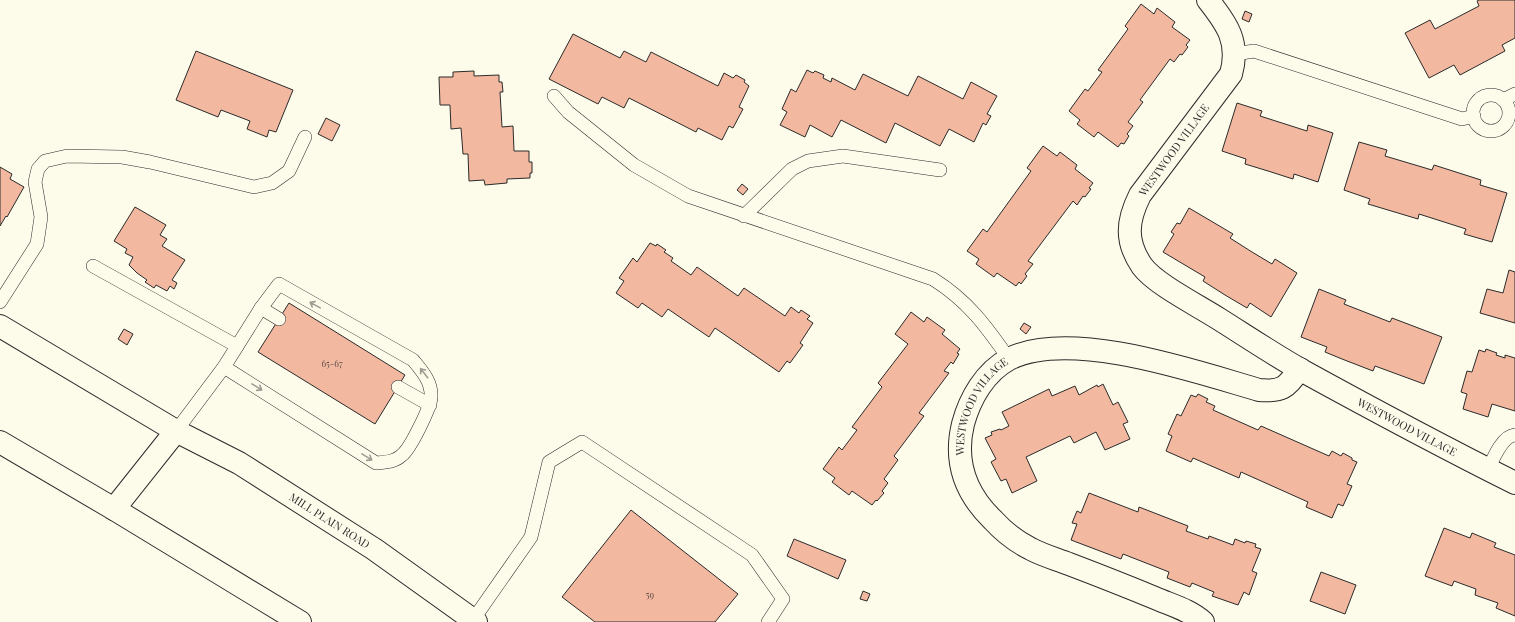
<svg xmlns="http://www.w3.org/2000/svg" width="1515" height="622" font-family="'Playfair Display',serif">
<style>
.building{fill:#f2b8a0;stroke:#2b2b2b}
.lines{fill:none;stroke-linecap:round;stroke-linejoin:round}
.service-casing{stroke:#2b2b2b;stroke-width:14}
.minor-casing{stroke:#2b2b2b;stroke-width:24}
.primary-casing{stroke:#2b2b2b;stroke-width:24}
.service{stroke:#fdfbea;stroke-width:13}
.minor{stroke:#fdfbea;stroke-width:22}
.primary{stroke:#fdfbea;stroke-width:22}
.oneway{stroke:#9e9d94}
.labels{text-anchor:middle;stroke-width:3;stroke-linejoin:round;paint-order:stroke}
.number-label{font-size:9px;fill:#5d4e48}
.street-label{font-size:11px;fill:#2b2b2b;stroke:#fdfbea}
</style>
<rect width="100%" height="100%" fill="#fdfbea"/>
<g class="building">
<polygon points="1479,0 1515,0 1515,38 1502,45 1505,51 1460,75 1454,65 1429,78 1405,33 1430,20 1435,29 1479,6 1477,1"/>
<polygon points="1141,4 1154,14 1157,8 1175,22 1172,27 1190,40 1186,45 1188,47 1182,55 1180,54 1174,62 1170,59 1140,100 1143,102 1128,122 1133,126 1127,134 1129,136 1124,144 1121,143 1118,147 1098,132 1094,137 1077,124 1080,120 1069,111 1085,89 1088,91 1102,72 1098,70 1128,29 1125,26"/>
<polygon points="1245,11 1252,14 1249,22 1242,19"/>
<polygon points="573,34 620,58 624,51 646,62 651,52 718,86 724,73 733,78 736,75 745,80 744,82 749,86 739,107 743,109 733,128 729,126 722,140 698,128 696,132 629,98 624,108 602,97 598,104 549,79"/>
<polygon points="196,51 293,90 276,132 269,130 267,137 247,129 250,121 221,110 218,117 176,100"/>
<polygon points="807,70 813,73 815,71 824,75 823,78 831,82 832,78 855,90 863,74 908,96 918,76 963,99 971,82 997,96 987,114 991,116 986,125 983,123 974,142 949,129 940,146 895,123 886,143 841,120 832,137 810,125 805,137 780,125 787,112 782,109 791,89 796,92"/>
<polygon points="474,71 474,76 499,75 499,82 502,82 503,92 500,92 502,127 513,126 514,151 529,151 529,162 532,162 532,173 530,173 530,178 507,179 507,183 485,185 484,180 469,181 468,154 463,154 461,128 451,129 450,105 440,105 439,77 453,77 453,72"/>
<polygon points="1237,103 1262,111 1260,116 1307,131 1308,125 1333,133 1318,182 1294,174 1293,179 1268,171 1245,164 1246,159 1222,151"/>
<polygon points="326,118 340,125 332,141 318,134"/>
<polygon points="1359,142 1387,150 1385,156 1432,170 1434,165 1481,180 1480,185 1507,193 1492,242 1464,234 1466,229 1419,214 1418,219 1368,204 1370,199 1344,190"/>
<polygon points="1043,146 1057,156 1060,152 1077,165 1075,169 1093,183 1089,188 1091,189 1085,197 1083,196 1077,205 1073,201 1028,261 1033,264 1025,274 1027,276 1021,284 1019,282 1016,286 997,273 994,277 976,264 979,259 967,251 983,229 987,232 1031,171 1027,168"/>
<polygon points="0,167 12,174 10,179 24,187 7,217 6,216 0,226"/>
<polygon points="742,184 748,189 743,195 737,190"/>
<polygon points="135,207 166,225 160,235 167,239 162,246 185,260 172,280 177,283 174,289 170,286 167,291 156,285 154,288 145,282 147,280 137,273 129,265 133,257 125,253 127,249 114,241"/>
<polygon points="1189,208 1233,234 1230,238 1252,252 1272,264 1275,259 1297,273 1271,317 1250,303 1247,308 1225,295 1203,281 1205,277 1163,252 1174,234 1171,232 1177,223 1180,224"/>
<polygon points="650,243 656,246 657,244 666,250 664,252 673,258 671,261 691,275 697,267 738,296 744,288 785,316 791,307 799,313 801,310 810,316 807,319 813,323 800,343 803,345 790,363 787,361 779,372 715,328 709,337 668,309 662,317 642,303 638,308 616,293 624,281 619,278 633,258 637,262"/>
<polygon points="1509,270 1515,272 1515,323 1480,313 1487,289 1503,293"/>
<polygon points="1319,289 1346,300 1344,304 1390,322 1392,318 1442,337 1424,384 1375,366 1373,371 1342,359 1325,352 1327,347 1301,337"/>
<polygon points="289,303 405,375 375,424 258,352"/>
<polygon points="911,312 924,322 927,317 945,330 942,334 960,349 957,353 959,354 953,364 951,362 944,371 949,373 919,413 924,416 894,456 898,460 884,479 888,483 882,491 884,493 877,501 876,500 872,505 852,491 849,495 832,482 835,478 823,469 839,447 842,450 857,430 852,427 882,387 878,383 908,344 895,334"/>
<polygon points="1024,323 1031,327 1026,334 1020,329"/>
<polygon points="124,329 133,334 127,345 118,339"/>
<polygon points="1486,349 1497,353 1496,355 1505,358 1505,355 1515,358 1515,411 1492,404 1488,417 1463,409 1467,394 1461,392 1467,371 1472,372 1479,350 1485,352"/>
<polygon points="1103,384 1113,405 1118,402 1128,422 1123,424 1130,439 1105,450 1096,432 1074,443 1070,436 1026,457 1037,481 1012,493 1006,479 1001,481 991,462 996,459 985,438 992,435 991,432 1000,429 1001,430 1009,426 1002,412 1049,389 1052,396 1075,386 1079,395 1097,385 1098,387"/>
<polygon points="1198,394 1208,399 1206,402 1215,406 1213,410 1258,430 1261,426 1329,456 1332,451 1341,456 1343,453 1352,458 1352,460 1357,462 1347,484 1352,486 1343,506 1338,504 1332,518 1306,507 1308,502 1241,472 1239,478 1193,458 1191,462 1166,451 1172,436 1168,434 1177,414 1181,416 1191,395 1196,397"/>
<polygon points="1089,493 1138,512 1139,507 1188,526 1186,531 1208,539 1209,536 1233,545 1235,539 1245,543 1246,541 1256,544 1255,547 1261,549 1252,571 1257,573 1249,595 1244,592 1238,605 1212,596 1214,592 1192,583 1190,587 1167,578 1169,572 1123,554 1121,559 1071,540 1077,524 1072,523 1077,511 1081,513"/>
<polygon points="631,510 738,594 715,622 595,622 562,597"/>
<polygon points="1444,528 1470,538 1472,533 1496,543 1494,547 1515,555 1515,616 1496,608 1498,603 1475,595 1476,589 1454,581 1452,586 1425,576"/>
<polygon points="794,539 846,560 838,579 787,556"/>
<polygon points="1321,572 1356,585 1345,614 1310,601"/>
<polygon points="863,591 870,594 867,601 860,599"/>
</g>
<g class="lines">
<defs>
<g id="service">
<polyline points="1235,54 1254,51 1462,119 1474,116"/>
<circle cx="1491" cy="113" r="18"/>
<path d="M554,96L568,112L634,165L688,196L933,279C968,301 986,326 1009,359"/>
<polyline points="1503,100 1515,94"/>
<polyline points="744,216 792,169 808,161 843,156 940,170"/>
<polyline points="93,266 237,346"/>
<polyline points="0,302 37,244 41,217 35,182 38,169 45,161 67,156 122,157 150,162 254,187 272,183 289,171 305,137"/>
<polyline points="261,308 279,319"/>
<polyline points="398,387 430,405"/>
<path d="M176,431L224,367L261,308L279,284L413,360C422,371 432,382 431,397C431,407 410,449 402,455C395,462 386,462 376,463L224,367"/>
<path d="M1488,470C1493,459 1502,436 1515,435"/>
<polyline points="473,620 531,537 549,462 582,442 752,555 783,599 768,622"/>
</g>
<g id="minor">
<path id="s1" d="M1208,0C1227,24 1240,42 1231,74L1140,195C1127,221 1125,241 1142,266C1155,284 1199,306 1219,319C1246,336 1273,354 1301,370C1372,409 1443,447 1515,483"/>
<path id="s2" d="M0,326L176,431L239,463L374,549L476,622"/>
<polyline points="114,509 176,431"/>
<path id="s3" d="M1203,622C1190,610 1171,605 1155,598C1126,586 1098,575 1069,564C1056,559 1042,555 1031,549C1017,542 1003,531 993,520C965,493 954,461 963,424C970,398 985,372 1009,359C1070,328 1197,372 1259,390C1284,392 1286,387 1300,369"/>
</g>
<polyline id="primary" points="0,442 114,509 300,622"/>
</defs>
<use href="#service" class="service-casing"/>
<use href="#minor" class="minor-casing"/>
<use href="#primary" class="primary-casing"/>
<use href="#service" class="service"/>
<use href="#minor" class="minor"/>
<use href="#primary" class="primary"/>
</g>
<defs><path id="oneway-shaft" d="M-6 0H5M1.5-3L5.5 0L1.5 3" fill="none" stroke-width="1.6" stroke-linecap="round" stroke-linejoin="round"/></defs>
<g class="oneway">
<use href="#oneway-shaft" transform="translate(315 305) rotate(-151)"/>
<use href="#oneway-shaft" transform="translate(424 373) rotate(-128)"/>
<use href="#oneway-shaft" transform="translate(257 387) rotate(32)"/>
<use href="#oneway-shaft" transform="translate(367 457) rotate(32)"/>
</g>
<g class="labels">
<g class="number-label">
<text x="332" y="367">65-67</text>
<text x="650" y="598">59</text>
</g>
<g class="street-label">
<text transform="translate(1174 150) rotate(-54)" y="4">WESTWOOD VILLAGE</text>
<text dy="4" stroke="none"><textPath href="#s3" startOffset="365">WESTWOOD VILLAGE</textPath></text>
<text dy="4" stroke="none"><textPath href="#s1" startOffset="619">WESTWOOD VILLAGE</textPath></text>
<text dy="4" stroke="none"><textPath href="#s2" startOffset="383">MILL PLAIN ROAD</textPath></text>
</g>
</g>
</svg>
